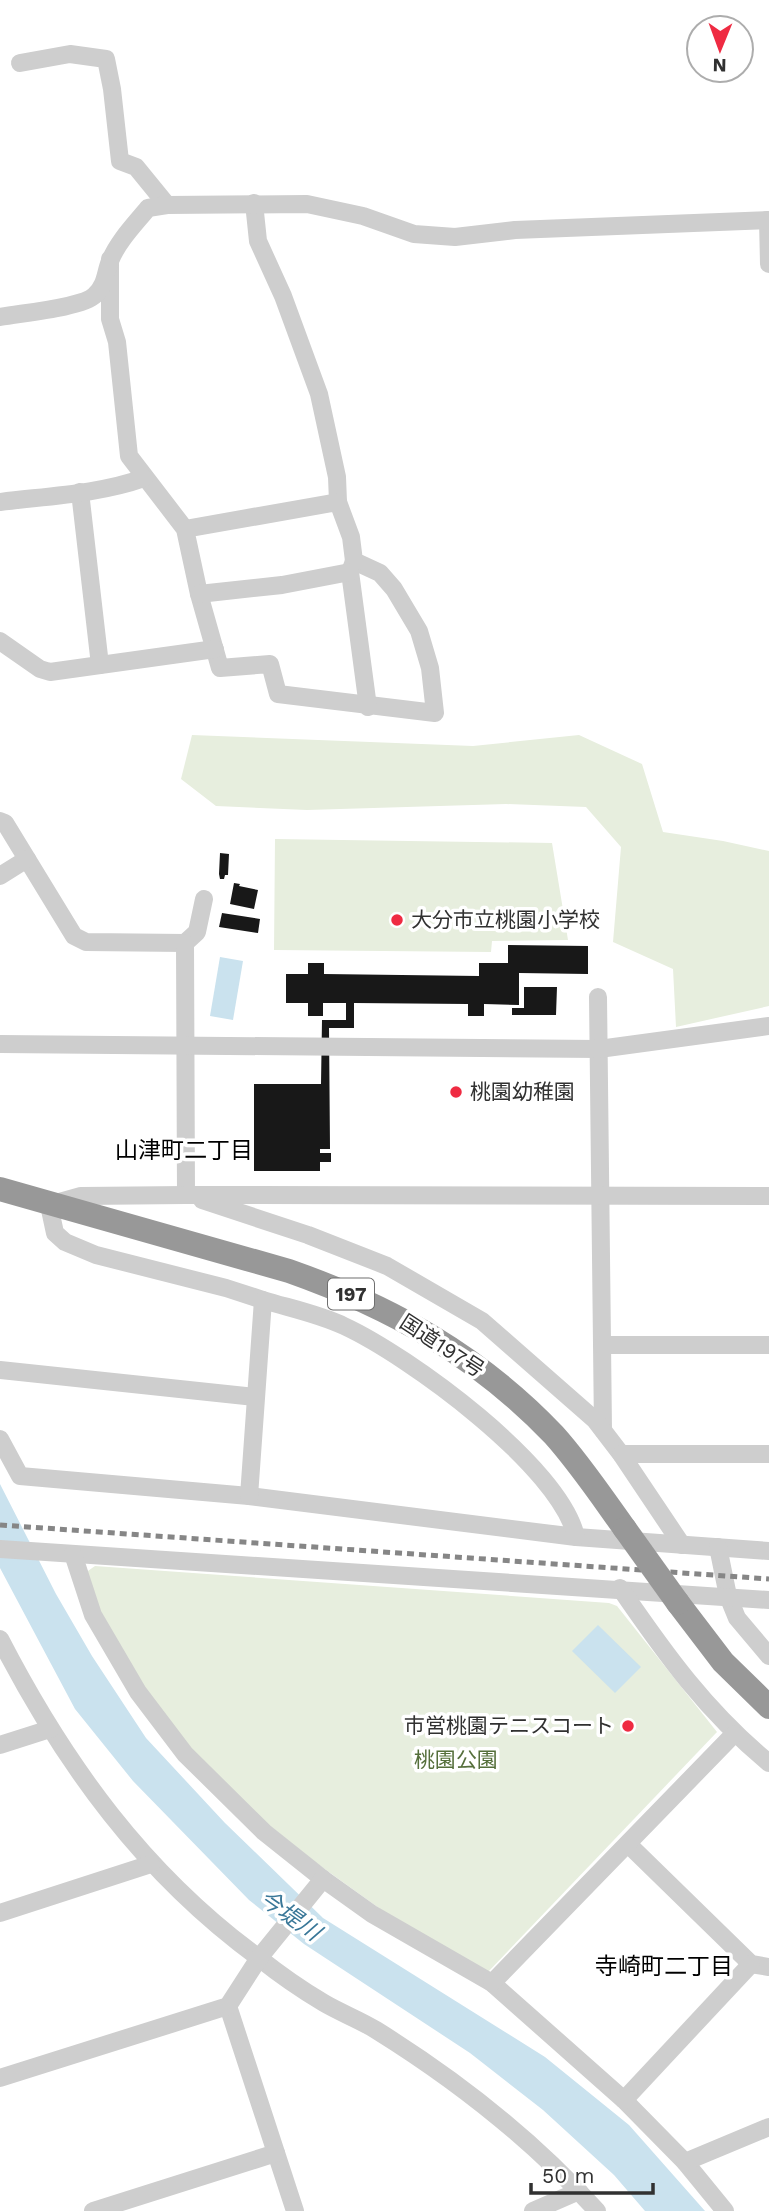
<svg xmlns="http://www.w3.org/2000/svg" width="769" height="2211" font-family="'Work Sans','Noto Sans JP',sans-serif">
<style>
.green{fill:#e7eede}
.water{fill:#cae2ee}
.building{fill:#181818}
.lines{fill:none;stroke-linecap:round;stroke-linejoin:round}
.minor{stroke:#cecece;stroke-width:18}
.highway{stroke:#989898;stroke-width:24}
.rail{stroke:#868686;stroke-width:5;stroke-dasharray:7 5;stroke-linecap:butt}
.highway-bridge{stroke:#989898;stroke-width:24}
.poi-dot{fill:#ef2b42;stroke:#fff;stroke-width:2.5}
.labels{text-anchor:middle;stroke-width:7;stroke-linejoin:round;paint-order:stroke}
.shield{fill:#fff;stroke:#6f6f6f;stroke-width:2}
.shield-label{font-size:19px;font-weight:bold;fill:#313131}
.poi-label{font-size:21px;fill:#313131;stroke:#fff;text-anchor:start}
.street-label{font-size:21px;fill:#313131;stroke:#fff}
.park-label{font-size:21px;fill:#556f3b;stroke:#fff}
.neighbourhood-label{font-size:23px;fill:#000;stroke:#fff}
.water-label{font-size:23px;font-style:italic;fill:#397798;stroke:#fff}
</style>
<rect width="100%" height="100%" fill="#fff"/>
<g class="green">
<polygon points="192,735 473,746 579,735 642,764 663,832 723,841 769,851 769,1006 676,1027 673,969 613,942 621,847 586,807 506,804 307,810 216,806 181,779"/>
<polygon points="275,839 552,843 568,940 492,941 491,952 274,950"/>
<polygon points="95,1566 609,1603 617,1606 717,1732 488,1972 390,1916 315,1862 233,1796 167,1721 107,1633 85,1573"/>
</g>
<g class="water">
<polygon points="220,957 243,961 233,1020 210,1016"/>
<polygon points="0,1484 56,1594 92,1656 146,1738 225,1823 323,1918 545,2057 629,2125 705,2211 645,2211 614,2175 543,2110 470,2053 304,1944 249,1900 133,1781 75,1709 0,1568"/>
<polygon points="598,1625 641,1667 615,1693 572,1651"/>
</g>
<g class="building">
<polygon points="220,853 229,854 228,875 225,875 224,879 220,879 219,874"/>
<polygon points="234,883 240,884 239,886 258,890 254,909 230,904"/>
<polygon points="222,913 260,919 258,933 219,927"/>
<polygon points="508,945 588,946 588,974 519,973 519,1005 484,1004 484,1016 468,1016 468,1004 354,1003 354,1028 329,1028 330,1149 320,1149 320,1153 331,1153 331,1162 320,1162 320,1171 254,1171 254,1084 321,1084 322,1020 346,1020 346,1003 323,1003 323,1016 308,1016 308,1003 286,1003 286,974 308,974 308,963 324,963 324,974 479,976 479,963 508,963"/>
<polygon points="524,987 557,987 556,1015 512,1015 512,1008 524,1008"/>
</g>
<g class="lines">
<g class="minor">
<polyline points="20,63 70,54 106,59 112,89 120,161 136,167 167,205"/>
<polyline points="254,203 258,241 283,296 319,394 337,477 338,502"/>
<polyline points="768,220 769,264"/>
<polyline points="110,259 110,319 117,342 129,456 185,529 199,594 220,668 270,664 278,694 435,713 430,668 419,631 394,589 380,573 354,561 351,537 338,502 185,529"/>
<path d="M0,317C20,313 82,308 95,295C106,285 105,273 110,261C118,241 135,224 148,208L167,205L307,204L363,216L414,234L455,237L515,230L769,220"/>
<polyline points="80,492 100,665"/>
<path d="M0,502C48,496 99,494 144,478"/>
<polyline points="354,561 350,572 368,707"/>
<polyline points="199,594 282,585 350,572"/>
<polyline points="0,641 40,669 50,672 215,649"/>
<polyline points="0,821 5,823 74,936 86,942 185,943 197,932 204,899"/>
<polyline points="0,876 27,859"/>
<polyline points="185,943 186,1195"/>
<polyline points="598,997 603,1430"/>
<polyline points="0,1044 599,1049 769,1026"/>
<polyline points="202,1200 308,1235 387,1266 482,1321 595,1420 621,1454 682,1545"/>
<polyline points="263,1300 226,1288 96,1255 65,1242 55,1233 49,1205 81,1196 186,1195 769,1196"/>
<polyline points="602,1345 769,1345"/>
<polyline points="0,1370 255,1397"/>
<polyline points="0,1439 20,1476 249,1496 576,1537 769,1551"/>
<polyline points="621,1454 769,1454"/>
<path d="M249,1496L263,1300C289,1308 319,1314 344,1326C409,1356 561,1467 576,1537"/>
<polyline points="718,1547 728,1596 737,1618 769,1656"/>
<polyline points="0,1549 769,1600"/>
<polyline points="73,1554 93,1615 138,1692 185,1754 264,1832 323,1879 372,1914 492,1983 624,2100 685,2162 725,2211"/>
<path d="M620,1588C666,1655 706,1711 769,1763"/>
<path d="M0,1639C65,1765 144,1874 259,1958C279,1974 302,1990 324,2003C341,2013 360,2020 376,2030C458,2081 533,2140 597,2211"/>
<polyline points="0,1745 50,1729"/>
<polyline points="628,1844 751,1964 769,1967"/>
<polyline points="0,1913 151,1864"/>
<polyline points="492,1983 734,1734"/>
<polyline points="228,2006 295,2211"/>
<polyline points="0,2078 228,2006 259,1958 323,1879"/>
<polyline points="624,2100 751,1964"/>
<polyline points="685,2162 769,2127"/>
<polyline points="93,2211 276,2153"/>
<polyline points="533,2211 579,2191"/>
</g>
<g class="highway">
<path d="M0,1189L289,1271C391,1307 479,1356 554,1435C580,1464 602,1497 625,1529"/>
<polyline points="678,1603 723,1662 769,1707"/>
</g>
<polyline class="rail" points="0,1525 769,1579"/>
<polyline class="highway-bridge" points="625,1529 678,1603"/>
</g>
<g class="poi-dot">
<circle cx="397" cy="920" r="7"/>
<circle cx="456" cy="1092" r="7"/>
<circle cx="628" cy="1726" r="7"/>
</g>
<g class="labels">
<rect class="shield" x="328" y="1278.5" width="46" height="31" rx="5"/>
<g class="shield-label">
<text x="351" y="1301">197</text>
</g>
<g class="poi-label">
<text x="411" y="927">大分市立桃園小学校</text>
<text x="470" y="1099">桃園幼稚園</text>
<text x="614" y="1733" text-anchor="end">市営桃園テニスコート</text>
</g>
<g class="street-label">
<text transform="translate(442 1346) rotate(33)" y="7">国道197号</text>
</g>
<g class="park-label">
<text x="456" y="1767">桃園公園</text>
</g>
<g class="neighbourhood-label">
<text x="184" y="1158">山津町二丁目</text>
<text x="664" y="1974">寺崎町二丁目</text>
</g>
<g class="water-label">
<text transform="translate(290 1915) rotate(35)" y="8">今堤川</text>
</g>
</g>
<g transform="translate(720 49) rotate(181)"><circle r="33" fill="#ffffff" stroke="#adadad" stroke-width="2"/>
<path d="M0-5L12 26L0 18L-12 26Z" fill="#ef2b42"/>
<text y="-10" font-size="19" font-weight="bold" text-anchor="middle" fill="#313131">N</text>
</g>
<path d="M531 2183v10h122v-10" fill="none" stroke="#313131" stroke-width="3.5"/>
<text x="542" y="2183" font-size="21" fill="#313131" stroke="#ffffff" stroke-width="5" paint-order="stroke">50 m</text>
</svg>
